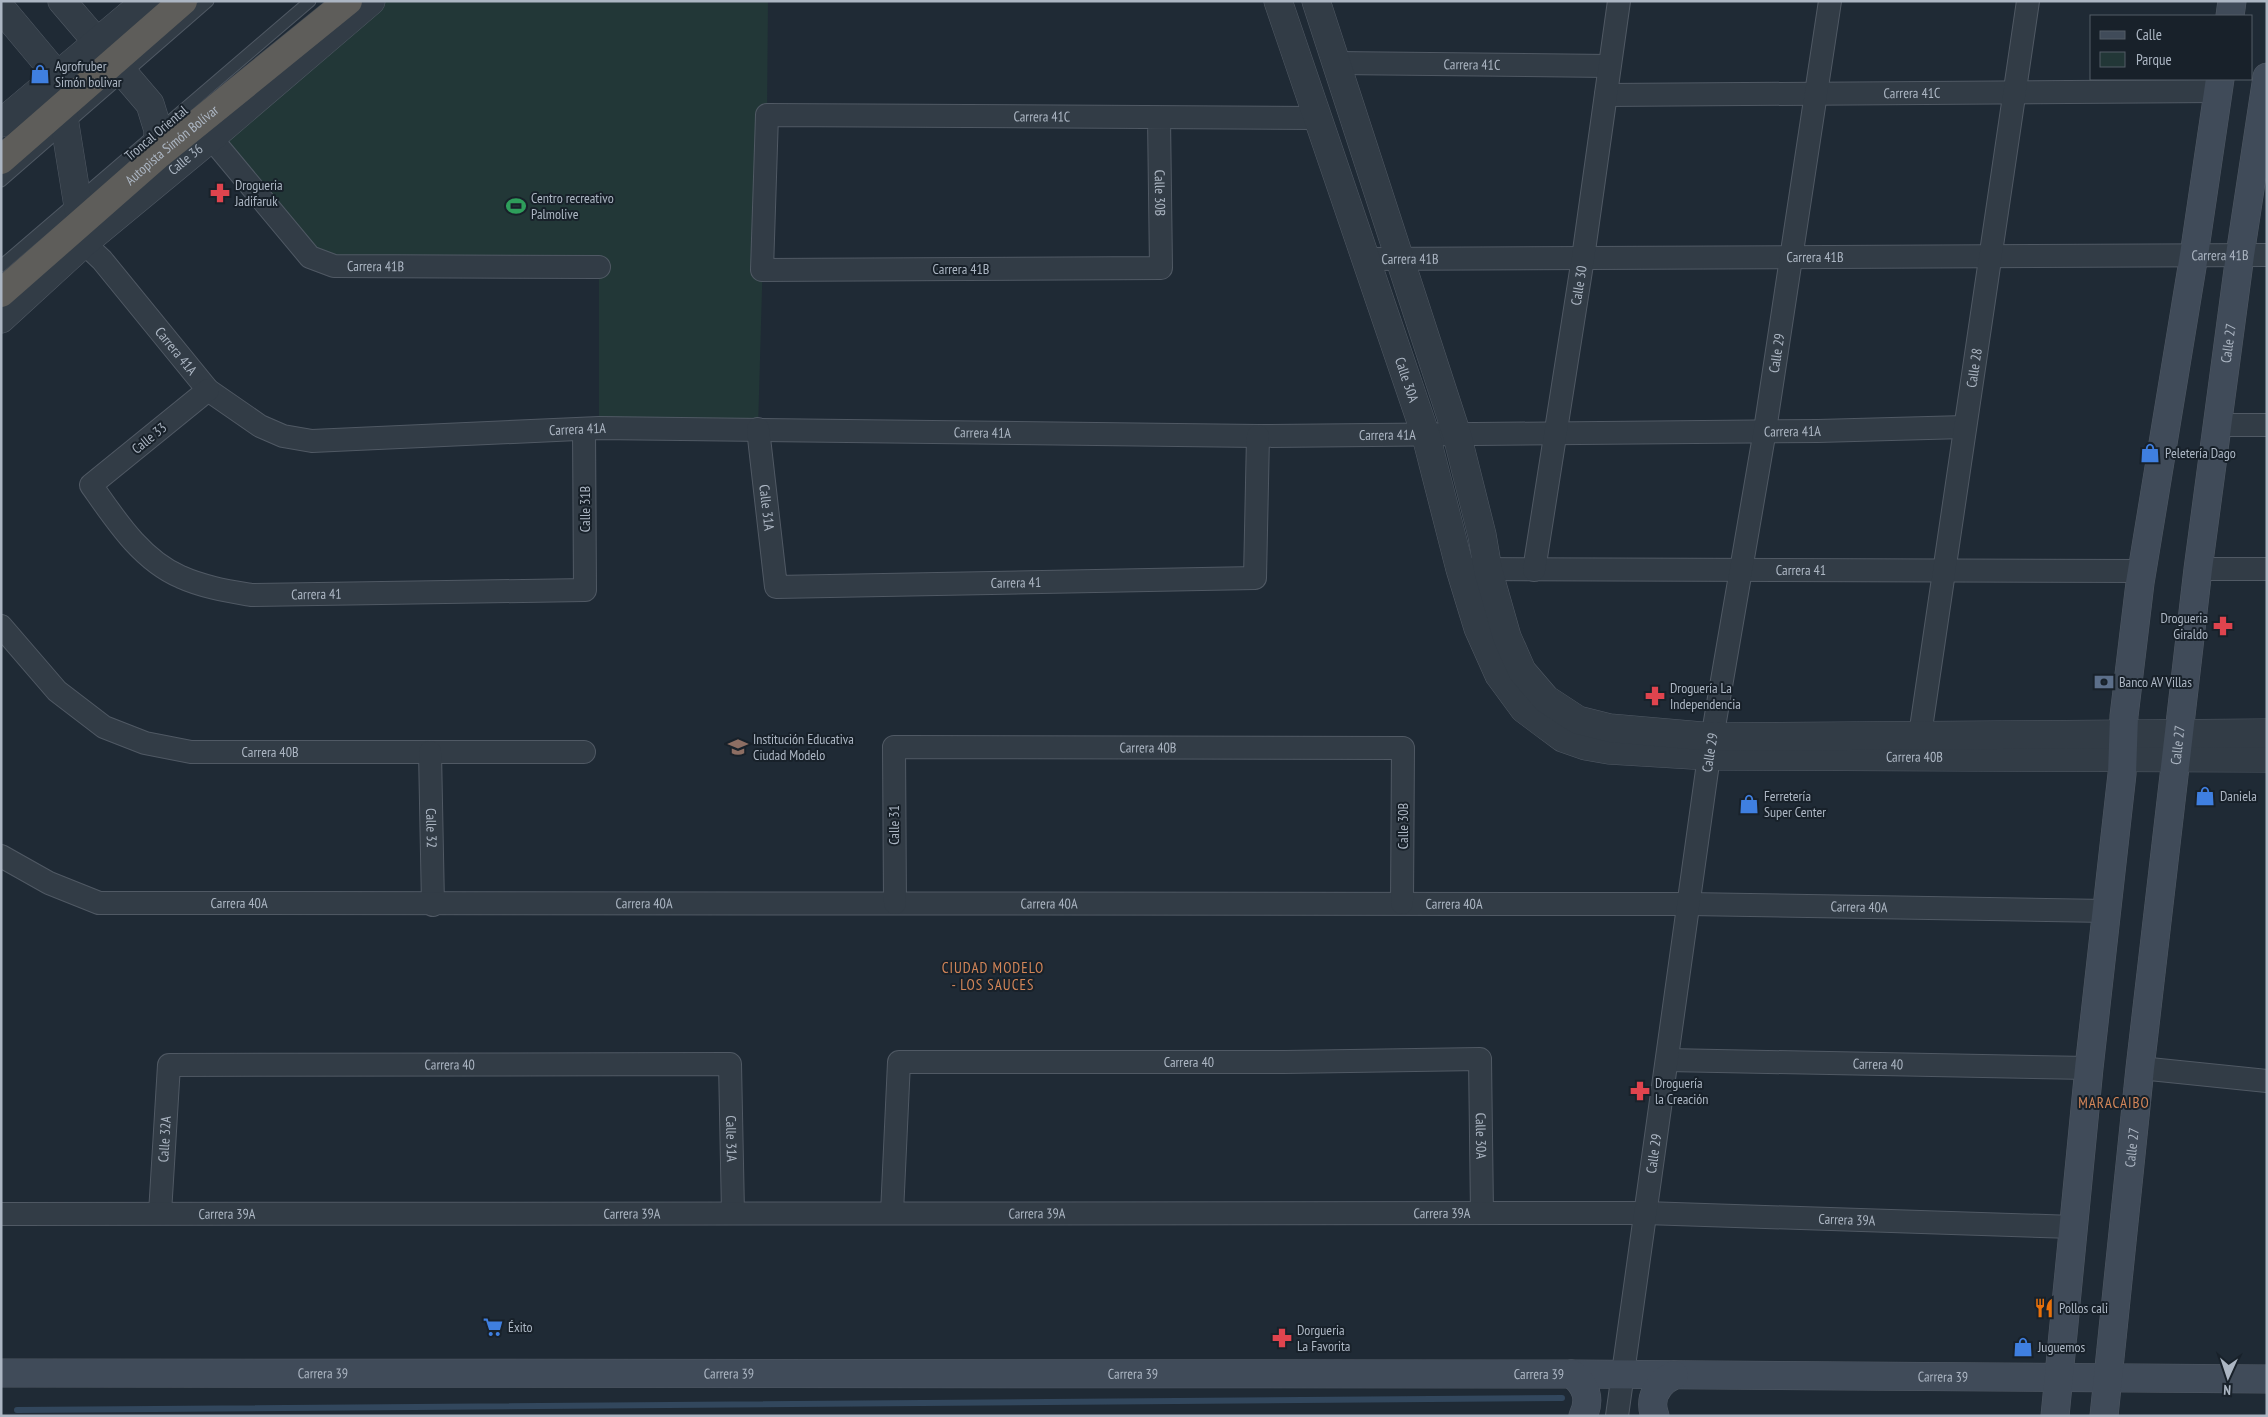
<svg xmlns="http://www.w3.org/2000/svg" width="2268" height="1417" font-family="'PT Sans Narrow',sans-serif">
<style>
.green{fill:#223737}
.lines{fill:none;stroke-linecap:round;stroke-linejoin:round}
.stream{stroke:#32475d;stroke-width:6}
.service-casing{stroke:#505964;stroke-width:13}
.minor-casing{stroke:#505964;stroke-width:24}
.tertiary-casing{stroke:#505964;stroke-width:29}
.secondary-casing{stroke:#505964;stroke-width:29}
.trunk-casing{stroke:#3d4650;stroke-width:29}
.service{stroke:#323c46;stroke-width:11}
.minor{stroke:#323c46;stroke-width:22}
.tertiary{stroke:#323c46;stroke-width:28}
.secondary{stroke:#404b59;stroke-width:28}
.trunk{stroke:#5e5d5a;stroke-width:28}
.labels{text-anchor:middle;stroke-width:4;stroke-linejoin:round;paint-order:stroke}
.street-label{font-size:14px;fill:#acb6c3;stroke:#18212a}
.poi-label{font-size:14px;fill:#acb6c3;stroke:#18212a;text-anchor:start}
.neighbourhood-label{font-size:15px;letter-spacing:1px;fill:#d28558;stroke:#18212a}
</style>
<rect width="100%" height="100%" fill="#1f2a35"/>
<polygon class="green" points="371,1 768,1 767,115 758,429 599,428 599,267 334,266 211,138"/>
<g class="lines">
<polyline class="stream" points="17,1410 1562,1398"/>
<defs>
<g id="service">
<polyline points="1,181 208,1"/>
<polyline points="1,266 310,1"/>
</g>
<g id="minor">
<path id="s1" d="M1336,63L1609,66"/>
<path id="s2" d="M1606,95L2218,91"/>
<path id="s3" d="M1159,118L1161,268L762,270L767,115L1316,118"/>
<path id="s4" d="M211,138L310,257L334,266L599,267"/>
<path id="s5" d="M84,243L102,260L208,390L260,426L283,436L312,441L599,428L1258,436L1818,431L1965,427"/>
<path id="s6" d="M1364,259L2267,255"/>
<path id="s7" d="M208,390L91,485C115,519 141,560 181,577C203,587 228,591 251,595L585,590L584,429"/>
<polyline points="2216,425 2267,425"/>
<path id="s8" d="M758,429L776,587L1255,578L1258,436"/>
<path id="s9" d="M1471,569L2142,571"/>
<polyline points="2198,569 2267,569"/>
<path id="s10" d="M1534,570L1583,258L1619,1"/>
<path id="s11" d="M1,626L57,691L104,727L145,743L191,752H584"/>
<path id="s12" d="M1920,735L2028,1"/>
<path id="s13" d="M430,752L433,905"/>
<path id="s14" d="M1,856L49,883L99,903L1689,904L2107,911"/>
<path id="s15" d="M895,903L894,747H905L1403,748L1402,903"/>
<path id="s16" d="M1667,1060L2089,1068"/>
<polyline points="2140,1068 2267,1081"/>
<path id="s17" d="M160,1213L169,1065L730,1064L733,1213"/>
<path id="s18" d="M892,1213L899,1062H1285L1480,1059L1482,1213"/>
<path id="s19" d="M1,1214L1645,1213L2074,1227"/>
<path id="s20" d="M1617,1416L1709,756L1765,430L1830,1"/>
</g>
<g id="tertiary">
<polyline points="62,1 150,104 158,130 157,156"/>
<path id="s21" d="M1278,1L1426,436L1460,569L1478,628L1499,675L1524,709L1544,724L1563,738L1586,746L1609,750L1709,756L2267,758"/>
<polyline points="1316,1 1457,435 1482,535 1488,570 1507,637 1522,671 1546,699 1578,720 1610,728 1713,737 2267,733"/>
<polyline points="1,8 57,75 84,243"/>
<polyline points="1,123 146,1"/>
<path id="s22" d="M1,319L84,243L211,138L371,1"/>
</g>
<g id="secondary">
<polyline points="2230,16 2232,1"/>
<path id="s23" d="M1,1373L1572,1374L2267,1379"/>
<path d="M1572,1374C1586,1385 1591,1399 1583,1416"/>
<path d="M1655,1416C1648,1398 1658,1383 1674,1375"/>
<polyline points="2055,1416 2089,1068 2122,774 2124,716 2140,583 2194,255 2220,79"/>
<path id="s24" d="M2104,1416L2140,1068L2198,569L2240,255L2267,77"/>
</g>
<g id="trunk">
<polyline points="1,160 183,1"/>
<path id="s25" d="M1,293L157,156L348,1"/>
</g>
</defs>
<use href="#service" class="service-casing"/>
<use href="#minor" class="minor-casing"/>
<use href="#tertiary" class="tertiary-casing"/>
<use href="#secondary" class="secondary-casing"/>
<use href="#trunk" class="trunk-casing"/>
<use href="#service" class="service"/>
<use href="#minor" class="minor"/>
<use href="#tertiary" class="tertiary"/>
<use href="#secondary" class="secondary"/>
<use href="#trunk" class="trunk"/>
</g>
<defs>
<symbol id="shop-bare" viewBox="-9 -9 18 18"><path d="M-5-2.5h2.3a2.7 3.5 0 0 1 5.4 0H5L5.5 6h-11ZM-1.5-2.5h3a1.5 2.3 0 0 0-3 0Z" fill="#3f7fe0" stroke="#18212a" stroke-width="2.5" paint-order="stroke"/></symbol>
<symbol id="pharmacy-bare" viewBox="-9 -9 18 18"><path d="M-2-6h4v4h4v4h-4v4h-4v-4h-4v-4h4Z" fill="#e0444e" stroke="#18212a" stroke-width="2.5" paint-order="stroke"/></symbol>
<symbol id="stadium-bare" viewBox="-9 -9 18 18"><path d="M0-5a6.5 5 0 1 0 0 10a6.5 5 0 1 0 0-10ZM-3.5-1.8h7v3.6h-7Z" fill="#2e9e5b" stroke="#18212a" stroke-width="2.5" paint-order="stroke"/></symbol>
<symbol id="bank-bare" viewBox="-9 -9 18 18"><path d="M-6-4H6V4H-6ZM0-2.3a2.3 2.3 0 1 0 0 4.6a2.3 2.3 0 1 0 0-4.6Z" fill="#5c6f8a" stroke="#18212a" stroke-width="2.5" paint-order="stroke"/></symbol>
<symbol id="school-bare" viewBox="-9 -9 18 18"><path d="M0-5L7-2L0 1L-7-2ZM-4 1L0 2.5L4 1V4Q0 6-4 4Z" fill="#8d6e63" stroke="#18212a" stroke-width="2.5" paint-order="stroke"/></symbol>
<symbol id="restaurant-bare" viewBox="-9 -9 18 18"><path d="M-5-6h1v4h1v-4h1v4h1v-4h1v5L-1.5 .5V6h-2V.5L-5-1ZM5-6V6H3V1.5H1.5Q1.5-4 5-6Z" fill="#e8710a" stroke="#18212a" stroke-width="2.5" paint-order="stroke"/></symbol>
<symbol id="supermarket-bare" viewBox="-9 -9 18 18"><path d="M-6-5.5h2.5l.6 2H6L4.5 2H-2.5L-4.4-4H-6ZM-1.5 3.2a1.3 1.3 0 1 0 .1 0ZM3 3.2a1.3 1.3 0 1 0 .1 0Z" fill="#3f7fe0" stroke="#18212a" stroke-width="2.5" paint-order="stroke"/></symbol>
</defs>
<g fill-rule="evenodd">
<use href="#shop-bare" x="26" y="60" width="28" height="28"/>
<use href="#pharmacy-bare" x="206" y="179" width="28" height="28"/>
<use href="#stadium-bare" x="502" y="192" width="28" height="28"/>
<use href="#shop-bare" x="2136" y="439" width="28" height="28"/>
<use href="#pharmacy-bare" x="2209" y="612" width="28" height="28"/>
<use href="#bank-bare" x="2090" y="668" width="28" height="28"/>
<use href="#pharmacy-bare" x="1641" y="682" width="28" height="28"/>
<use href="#school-bare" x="724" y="733" width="28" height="28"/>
<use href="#shop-bare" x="2191" y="782" width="28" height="28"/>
<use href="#shop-bare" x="1735" y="790" width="28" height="28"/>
<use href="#pharmacy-bare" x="1626" y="1077" width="28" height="28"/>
<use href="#restaurant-bare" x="2030" y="1294" width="28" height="28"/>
<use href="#supermarket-bare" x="479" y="1313" width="28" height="28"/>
<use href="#pharmacy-bare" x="1268" y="1324" width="28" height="28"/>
<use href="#shop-bare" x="2009" y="1333" width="28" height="28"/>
</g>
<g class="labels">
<g class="street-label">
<text dy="5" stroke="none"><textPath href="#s1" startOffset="136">Carrera 41C</textPath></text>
<text dy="5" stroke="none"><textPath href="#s2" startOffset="306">Carrera 41C</textPath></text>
<text dy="5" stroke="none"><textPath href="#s3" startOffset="979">Carrera 41C</textPath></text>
<text transform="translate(156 133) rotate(-40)" y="5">Troncal Oriental</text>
<text dy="5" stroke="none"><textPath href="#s25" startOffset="226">Autopista Simón Bolívar</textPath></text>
<text dy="5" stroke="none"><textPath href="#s22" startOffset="244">Calle 36</textPath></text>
<text dy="5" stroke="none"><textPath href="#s3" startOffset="75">Calle 30B</textPath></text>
<text dy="5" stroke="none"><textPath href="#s6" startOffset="856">Carrera 41B</textPath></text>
<text dy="5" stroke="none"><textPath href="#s6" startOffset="451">Carrera 41B</textPath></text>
<text dy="5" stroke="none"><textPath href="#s6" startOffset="46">Carrera 41B</textPath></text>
<text dy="5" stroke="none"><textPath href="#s4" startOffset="222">Carrera 41B</textPath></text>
<text x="961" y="274">Carrera 41B</text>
<text dy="5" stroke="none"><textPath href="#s10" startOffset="288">Calle 30</textPath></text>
<text dy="5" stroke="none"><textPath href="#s24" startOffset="1080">Calle 27</textPath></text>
<text dy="5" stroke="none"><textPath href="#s5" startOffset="142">Carrera 41A</textPath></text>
<text dy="5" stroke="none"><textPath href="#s20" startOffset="1075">Calle 29</textPath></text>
<text dy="5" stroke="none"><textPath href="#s12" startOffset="371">Calle 28</textPath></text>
<text dy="5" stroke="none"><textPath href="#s21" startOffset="400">Calle 30A</textPath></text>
<text dy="5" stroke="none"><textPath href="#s5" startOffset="576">Carrera 41A</textPath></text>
<text dy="5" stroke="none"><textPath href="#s5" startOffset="1791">Carrera 41A</textPath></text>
<text dy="5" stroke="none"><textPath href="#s5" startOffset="981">Carrera 41A</textPath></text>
<text dy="5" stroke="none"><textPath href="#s5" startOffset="1386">Carrera 41A</textPath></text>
<text transform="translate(149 438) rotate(-39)" y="5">Calle 33</text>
<text dy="5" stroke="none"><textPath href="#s8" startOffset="79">Calle 31A</textPath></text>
<text transform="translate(585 509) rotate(-90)" y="5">Calle 31B</text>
<text dy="5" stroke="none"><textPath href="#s9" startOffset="330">Carrera 41</textPath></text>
<text dy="5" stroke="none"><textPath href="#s8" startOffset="399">Carrera 41</textPath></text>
<text dy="5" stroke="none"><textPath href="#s7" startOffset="419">Carrera 41</textPath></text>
<text dy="5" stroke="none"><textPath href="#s24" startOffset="675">Calle 27</textPath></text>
<text dy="5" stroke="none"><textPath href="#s15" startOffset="410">Carrera 40B</textPath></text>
<text dy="5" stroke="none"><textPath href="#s11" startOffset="315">Carrera 40B</textPath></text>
<text dy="5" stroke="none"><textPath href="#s20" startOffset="670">Calle 29</textPath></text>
<text dy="5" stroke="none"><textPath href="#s21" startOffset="1154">Carrera 40B</textPath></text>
<text transform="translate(894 825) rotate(-90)" y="5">Calle 31</text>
<text transform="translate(1403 826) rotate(-90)" y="5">Calle 30B</text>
<text dy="5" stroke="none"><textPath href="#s13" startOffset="76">Calle 32</textPath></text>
<text dy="5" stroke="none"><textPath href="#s14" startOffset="1059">Carrera 40A</textPath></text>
<text dy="5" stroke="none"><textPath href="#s14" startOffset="1464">Carrera 40A</textPath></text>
<text dy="5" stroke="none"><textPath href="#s14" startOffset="249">Carrera 40A</textPath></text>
<text dy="5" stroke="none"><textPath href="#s14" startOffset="654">Carrera 40A</textPath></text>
<text dy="5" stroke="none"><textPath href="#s14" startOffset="1869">Carrera 40A</textPath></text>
<text dy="5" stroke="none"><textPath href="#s18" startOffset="441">Carrera 40</textPath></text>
<text dy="5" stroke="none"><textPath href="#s16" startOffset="211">Carrera 40</textPath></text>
<text dy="5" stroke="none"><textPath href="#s17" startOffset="429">Carrera 40</textPath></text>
<text dy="5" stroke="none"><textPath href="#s18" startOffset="809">Calle 30A</textPath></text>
<text dy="5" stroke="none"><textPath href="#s17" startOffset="74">Calle 32A</textPath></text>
<text dy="5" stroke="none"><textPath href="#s17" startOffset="784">Calle 31A</textPath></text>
<text dy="5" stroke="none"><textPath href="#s24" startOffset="270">Calle 27</textPath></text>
<text dy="5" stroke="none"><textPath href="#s20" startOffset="265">Calle 29</textPath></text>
<text dy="5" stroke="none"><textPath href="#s19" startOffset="226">Carrera 39A</textPath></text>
<text dy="5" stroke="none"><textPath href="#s19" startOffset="631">Carrera 39A</textPath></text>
<text dy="5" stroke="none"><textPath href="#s19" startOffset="1036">Carrera 39A</textPath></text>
<text dy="5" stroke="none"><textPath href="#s19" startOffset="1441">Carrera 39A</textPath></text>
<text dy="5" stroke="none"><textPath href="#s19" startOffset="1846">Carrera 39A</textPath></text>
<text dy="5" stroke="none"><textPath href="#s23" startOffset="728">Carrera 39</textPath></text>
<text dy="5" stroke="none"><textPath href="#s23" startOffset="1132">Carrera 39</textPath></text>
<text dy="5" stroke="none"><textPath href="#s23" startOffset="322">Carrera 39</textPath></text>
<text dy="5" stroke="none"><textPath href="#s23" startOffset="1538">Carrera 39</textPath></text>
<text dy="5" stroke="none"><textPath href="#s23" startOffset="1942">Carrera 39</textPath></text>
</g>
<g class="poi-label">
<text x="55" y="71">Agrofruber<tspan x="55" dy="16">Simón bolivar</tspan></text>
<text x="235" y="190">Drogueria<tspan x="235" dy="16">Jadifaruk</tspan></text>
<text x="531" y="203">Centro recreativo<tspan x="531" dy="16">Palmolive</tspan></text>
<text x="2165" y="458">Peletería Dago</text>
<text x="2208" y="623" text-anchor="end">Drogueria<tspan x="2208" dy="16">Giraldo</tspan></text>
<text x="2119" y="687">Banco AV Villas</text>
<text x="1670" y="693">Droguería La<tspan x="1670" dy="16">Independencia</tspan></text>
<text x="753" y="744">Institución Educativa<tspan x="753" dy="16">Ciudad Modelo</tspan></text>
<text x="1764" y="801">Ferretería<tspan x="1764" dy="16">Super Center</tspan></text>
<text x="2220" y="801">Daniela</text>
<text x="1655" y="1088">Droguería<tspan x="1655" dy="16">la Creación</tspan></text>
<text x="2059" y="1313">Pollos cali</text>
<text x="508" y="1332">Éxito</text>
<text x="1297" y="1335">Dorgueria<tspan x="1297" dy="16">La Favorita</tspan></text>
<text x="2038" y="1352">Juguemos</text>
</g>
<g class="neighbourhood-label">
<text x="993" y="973">CIUDAD MODELO<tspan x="993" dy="17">- LOS SAUCES</tspan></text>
<text x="2114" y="1108">MARACAIBO</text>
</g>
</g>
<rect width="2268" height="1417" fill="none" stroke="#acb6c3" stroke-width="5"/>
<rect x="2090" y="15" width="162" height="65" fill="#18212a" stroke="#535d67"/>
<rect x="2100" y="31" width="25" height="8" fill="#404b59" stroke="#535d67"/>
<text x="2136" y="40" font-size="15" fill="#acb6c3">Calle</text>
<rect x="2100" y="52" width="25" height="15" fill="#223737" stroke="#535d67"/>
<text x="2136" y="65" font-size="15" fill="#acb6c3">Parque</text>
<g transform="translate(2228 1377) rotate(183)" stroke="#18212a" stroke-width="4" paint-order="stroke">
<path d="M0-4L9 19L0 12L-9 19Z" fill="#acb6c3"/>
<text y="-8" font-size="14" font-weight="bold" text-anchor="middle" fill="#acb6c3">N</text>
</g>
</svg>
